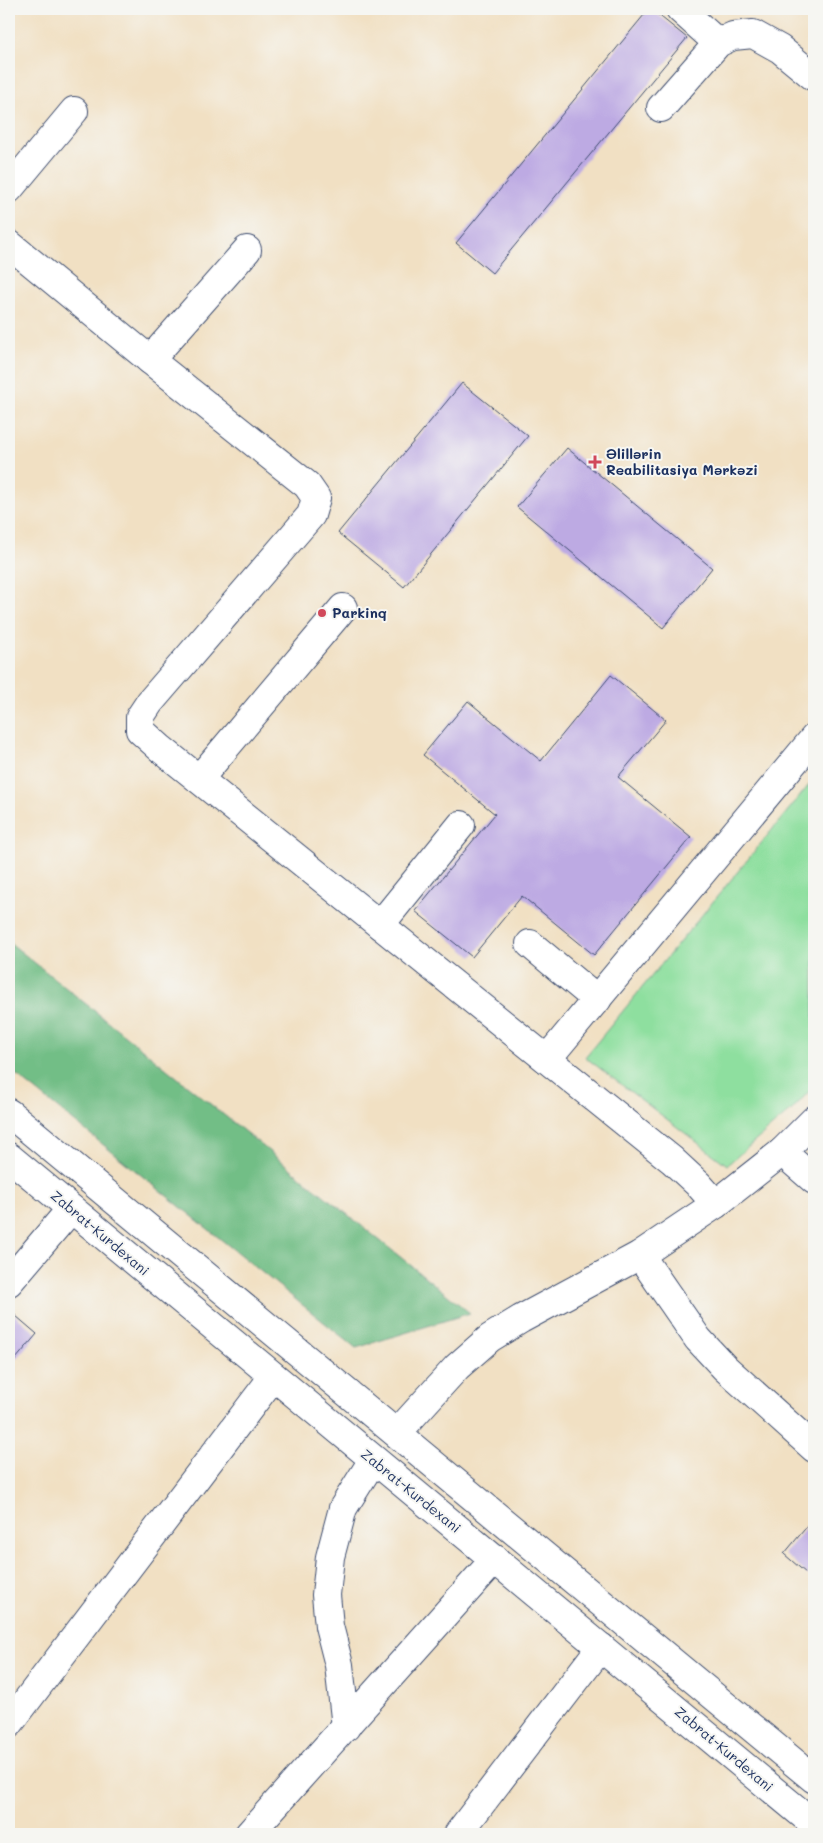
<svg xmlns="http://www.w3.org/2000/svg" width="823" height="1843" font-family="Mali,sans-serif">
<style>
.green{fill:#8edf9f;stroke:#54877e}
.forest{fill:#72be86;stroke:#467672}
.building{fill:#bdaae3}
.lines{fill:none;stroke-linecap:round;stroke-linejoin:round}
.minor-casing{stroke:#3b4a6d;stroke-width:30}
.major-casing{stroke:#3b4a6d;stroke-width:30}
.minor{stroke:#fff;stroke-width:28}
.major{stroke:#fff;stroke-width:28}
.poi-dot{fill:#d1495b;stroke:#f6f6f2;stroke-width:2}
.labels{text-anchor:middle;stroke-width:4;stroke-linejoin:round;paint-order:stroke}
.poi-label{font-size:14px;font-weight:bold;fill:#1b2f5e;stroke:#f6f6f2;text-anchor:start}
.street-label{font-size:14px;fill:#1b2f5e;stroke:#f6f6f2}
</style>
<rect width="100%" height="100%" fill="#f6f6f2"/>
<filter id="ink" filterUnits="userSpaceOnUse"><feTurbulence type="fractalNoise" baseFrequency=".02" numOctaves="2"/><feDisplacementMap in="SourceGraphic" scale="10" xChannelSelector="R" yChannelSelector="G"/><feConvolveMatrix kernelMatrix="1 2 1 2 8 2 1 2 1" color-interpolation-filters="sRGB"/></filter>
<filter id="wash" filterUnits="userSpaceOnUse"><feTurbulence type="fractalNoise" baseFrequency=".0096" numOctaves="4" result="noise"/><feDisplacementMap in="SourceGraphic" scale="20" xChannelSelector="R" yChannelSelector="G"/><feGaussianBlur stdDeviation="1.12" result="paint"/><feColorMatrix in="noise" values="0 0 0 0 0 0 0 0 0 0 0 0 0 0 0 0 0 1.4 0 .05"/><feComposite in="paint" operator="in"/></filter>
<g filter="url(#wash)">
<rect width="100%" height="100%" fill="#f1e0c3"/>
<polygon class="green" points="814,779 814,1086 793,1109 727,1165 585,1057"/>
<polygon class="forest" points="9,942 470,1313 356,1348 9,1069"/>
<g id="blocks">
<g class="building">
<polygon points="649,9 651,9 687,38 492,273 456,243"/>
<polygon points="462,383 528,436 404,587 338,533"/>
<polygon points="567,448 712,568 663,628 517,507"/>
<polygon points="611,675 666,720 618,777 691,837 594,955 522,896 472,957 415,911 495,814 423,755 468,701 541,761"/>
<polygon points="9,1310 37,1334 10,1366 9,1365"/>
<polygon points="814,1518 814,1580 784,1554"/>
</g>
</g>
</g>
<g filter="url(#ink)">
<use href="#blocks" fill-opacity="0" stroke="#3b4a6d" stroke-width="1"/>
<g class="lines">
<defs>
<g id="minor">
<polyline points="680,9 718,43"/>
<polyline points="661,108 718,43 733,36 753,34 780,49 814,77"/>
<polyline points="9,189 74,111"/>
<polyline points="9,244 150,360 307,485 316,498 311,515 150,702 140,717 140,730 160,748 672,1160 699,1185 716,1204"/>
<polyline points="150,360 247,250"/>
<polyline points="199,779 343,608"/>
<polyline points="380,925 461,825"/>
<polyline points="530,944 597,1000"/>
<polyline points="547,1059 814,738"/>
<polyline points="782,1152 814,1180"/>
<polyline points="640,1255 698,1339 724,1367 814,1448"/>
<polyline points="9,1282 71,1209"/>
<polyline points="397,1433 457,1367 490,1338 521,1319 640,1255 716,1204 782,1152 814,1120"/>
<polyline points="9,1724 273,1377"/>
<polyline points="346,1727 339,1665 329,1626 326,1595 330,1557 343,1508 373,1460"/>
<polyline points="249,1834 495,1559"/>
<polyline points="458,1834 601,1647"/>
</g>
<g id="major">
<polyline points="9,1113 814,1779"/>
<polyline points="9,1157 814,1824"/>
</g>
</defs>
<use href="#minor" class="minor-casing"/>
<use href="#major" class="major-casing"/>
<use href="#minor" class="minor"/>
<use href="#major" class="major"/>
</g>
</g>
<g class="poi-dot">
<path d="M592.5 454.5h5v5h5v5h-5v5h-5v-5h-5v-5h5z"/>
<circle cx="322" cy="613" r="5"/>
</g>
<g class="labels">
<g class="poi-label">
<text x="606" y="459">Əlillərin<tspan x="606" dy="16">Reabilitasiya Mərkəzi</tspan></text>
<text x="332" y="618">Parkinq</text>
</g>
<g class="street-label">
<text transform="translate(100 1233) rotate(40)" y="5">Zabrat-Kurdexani</text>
<text transform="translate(411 1491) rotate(39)" y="5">Zabrat-Kurdexani</text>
<text transform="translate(724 1749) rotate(40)" y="5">Zabrat-Kurdexani</text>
</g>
</g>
<rect width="823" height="1843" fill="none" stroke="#f6f6f2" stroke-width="30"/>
</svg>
